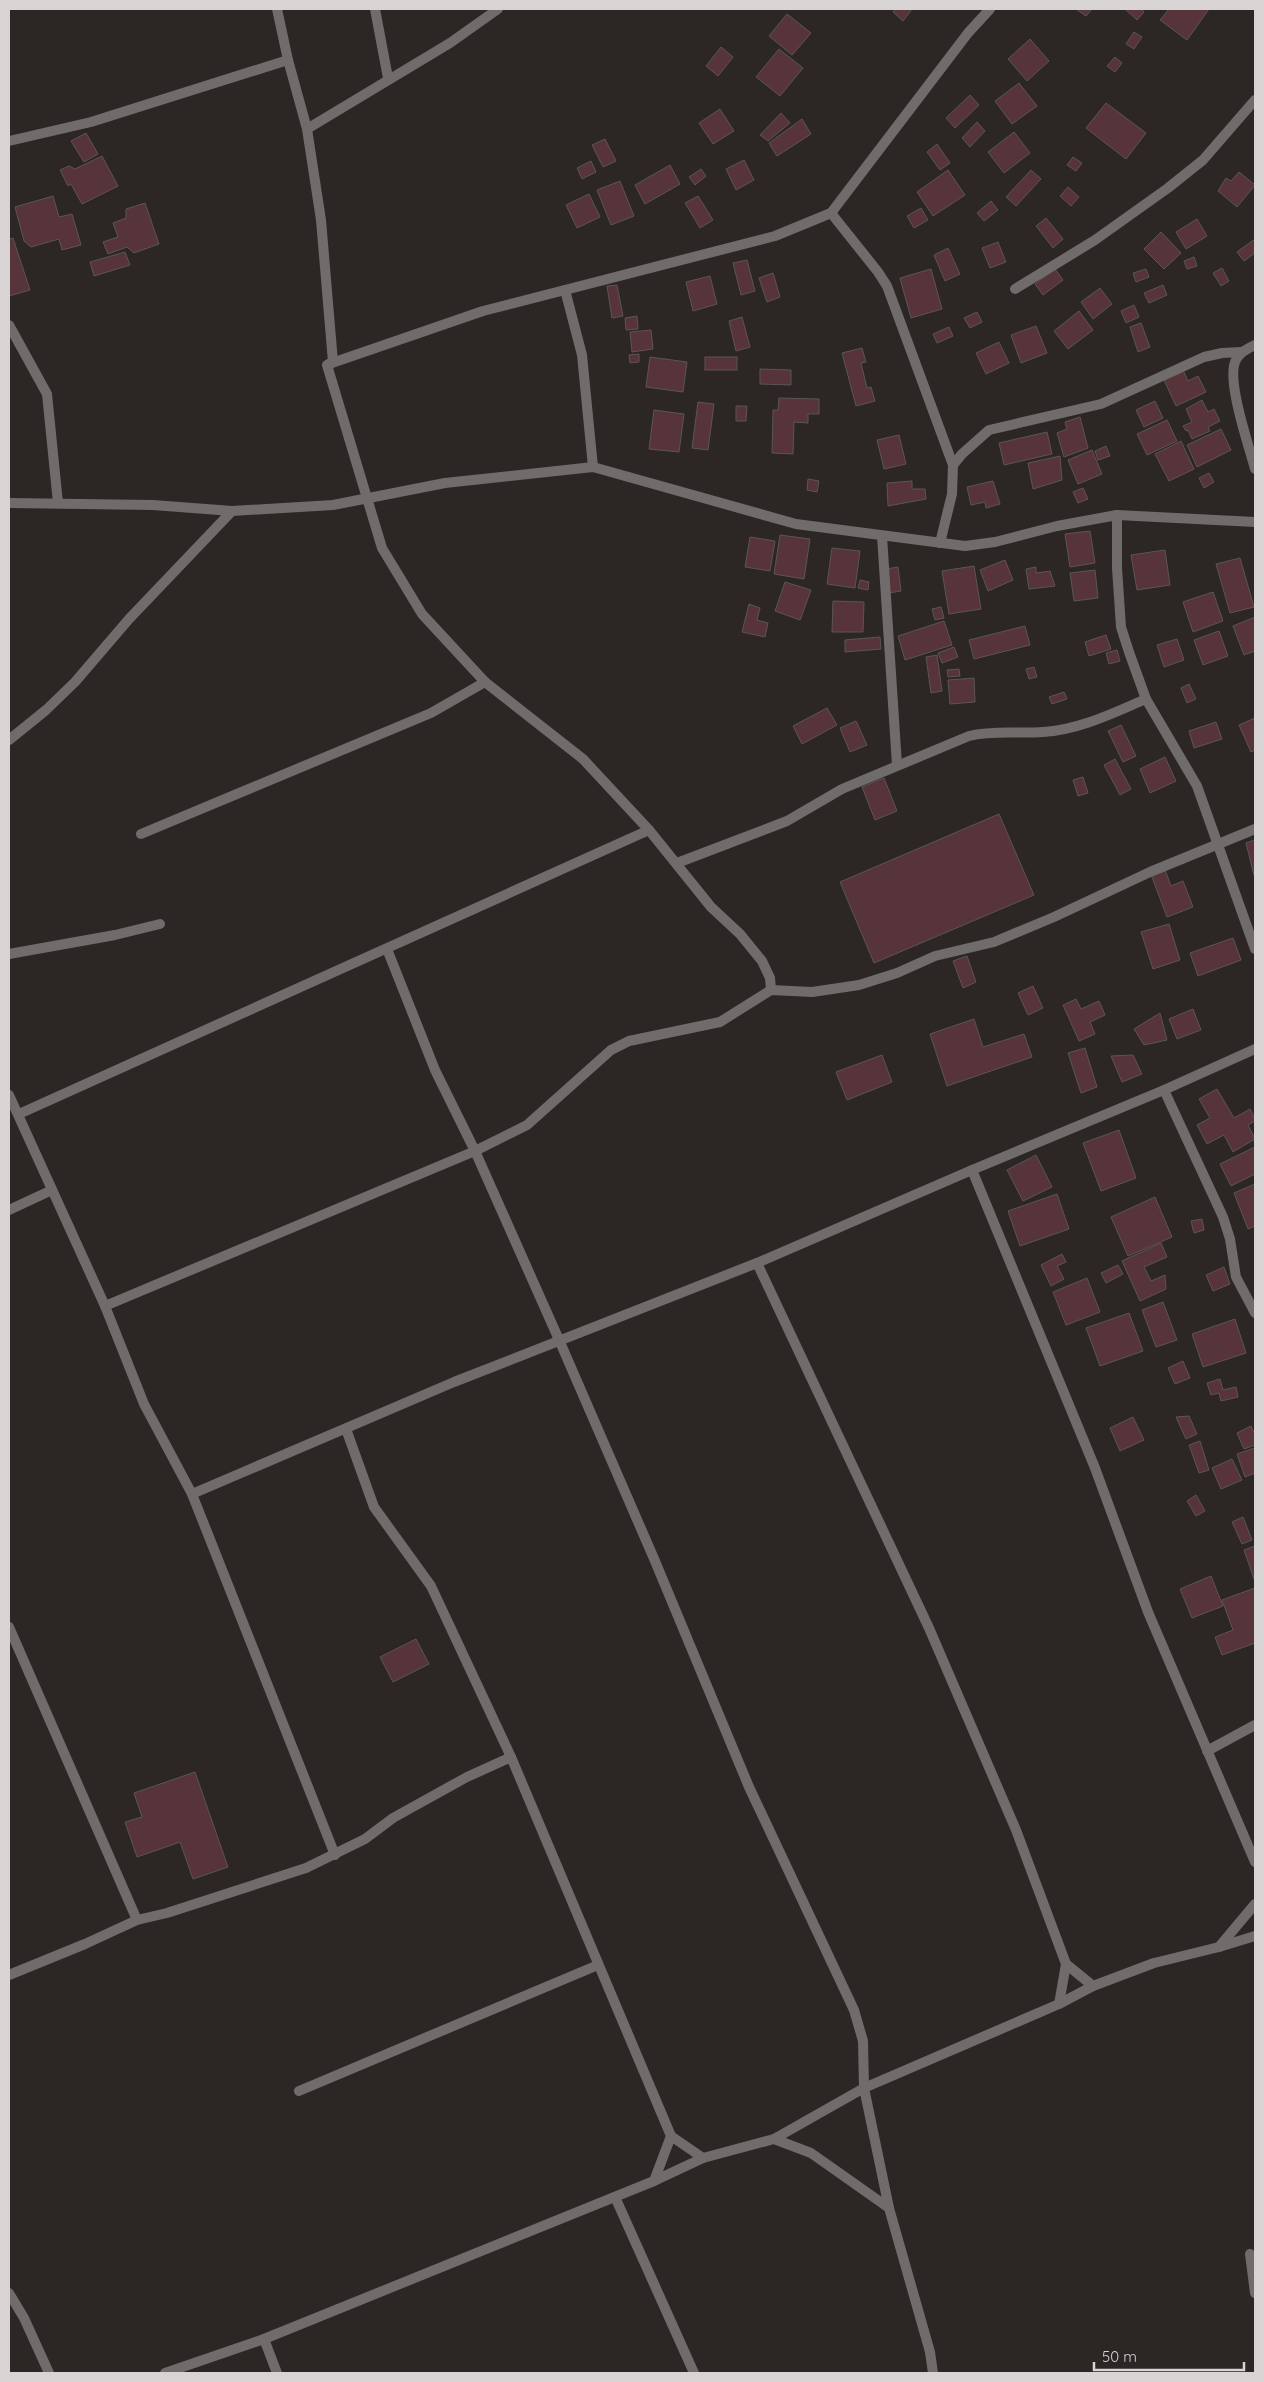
<svg xmlns="http://www.w3.org/2000/svg" width="1264" height="2382" font-family="Quicksand,sans-serif">
<style>
.building{fill:#57343a;stroke:#5b5556}
.lines{fill:none;stroke-linecap:round;stroke-linejoin:round}
.minor{stroke:#6f6c6b;stroke-width:10}
</style>
<rect width="100%" height="100%" fill="#2c2625"/>
<g class="building">
<polygon points="895,9 912,9 903,21 893,12"/>
<polygon points="1076,9 1092,9 1086,16"/>
<polygon points="1125,9 1141,9 1144,12 1137,20"/>
<polygon points="1169,9 1209,9 1187,40 1160,20"/>
<polygon points="787,14 811,33 792,55 769,36"/>
<polygon points="1134,32 1142,37 1134,49 1126,44"/>
<polygon points="1030,39 1049,61 1027,81 1008,59"/>
<polygon points="721,47 733,57 718,76 706,66"/>
<polygon points="779,49 803,68 780,96 756,77"/>
<polygon points="1115,57 1122,63 1115,72 1107,66"/>
<polygon points="1019,83 1037,106 1012,124 995,101"/>
<polygon points="970,95 979,105 955,128 946,118"/>
<polygon points="1106,103 1146,133 1126,159 1086,128"/>
<polygon points="720,109 734,131 713,144 699,123"/>
<polygon points="781,113 790,123 768,141 760,135"/>
<polygon points="802,119 811,134 777,156 769,143"/>
<polygon points="977,122 985,131 970,147 962,138"/>
<polygon points="1014,132 1030,153 1004,173 988,152"/>
<polygon points="86,133 98,154 84,162 71,141"/>
<polygon points="605,139 616,161 603,167 592,145"/>
<polygon points="937,144 950,163 940,170 927,152"/>
<polygon points="102,156 118,186 82,204 71,184 68,186 60,170 69,166 75,169"/>
<polygon points="1073,157 1082,163 1076,171 1067,165"/>
<polygon points="744,160 754,180 736,190 726,169"/>
<polygon points="591,161 596,172 582,179 577,168"/>
<polygon points="670,165 680,184 645,204 635,185"/>
<polygon points="701,169 706,176 695,185 689,177"/>
<polygon points="948,170 965,195 933,216 917,192"/>
<polygon points="1031,170 1041,179 1016,206 1006,197"/>
<polygon points="1239,172 1255,185 1237,207 1218,191 1226,178 1231,181"/>
<polygon points="620,181 634,216 611,225 597,190"/>
<polygon points="1068,187 1079,197 1071,206 1060,196"/>
<polygon points="589,194 600,217 577,228 566,205"/>
<polygon points="53,196 59,217 72,214 81,245 62,250 59,239 31,247 24,241 15,207"/>
<polygon points="698,196 713,220 700,228 685,203"/>
<polygon points="991,201 998,210 984,221 977,213"/>
<polygon points="145,203 159,244 134,253 127,247 108,254 103,242 118,237 113,223 126,218 126,209"/>
<polygon points="921,208 928,220 914,228 907,216"/>
<polygon points="1046,218 1063,239 1053,248 1036,226"/>
<polygon points="1197,219 1207,236 1186,249 1176,232"/>
<polygon points="1161,232 1181,253 1164,269 1144,249"/>
<polygon points="13,238 30,290 9,296 9,239"/>
<polygon points="1255,239 1255,253 1244,261 1237,252"/>
<polygon points="998,242 1006,262 990,268 982,248"/>
<polygon points="948,248 960,274 945,281 934,255"/>
<polygon points="125,252 130,265 94,276 90,262"/>
<polygon points="1194,257 1197,266 1187,269 1184,261"/>
<polygon points="747,260 755,291 741,295 733,263"/>
<polygon points="1222,268 1229,281 1221,286 1213,273"/>
<polygon points="931,269 942,309 911,318 900,278"/>
<polygon points="1055,269 1063,280 1043,295 1035,284"/>
<polygon points="1146,269 1149,277 1136,282 1133,273"/>
<polygon points="773,273 780,297 767,302 759,278"/>
<polygon points="710,276 717,304 693,311 686,282"/>
<polygon points="617,285 623,316 612,318 607,286"/>
<polygon points="1163,285 1167,295 1149,303 1144,293"/>
<polygon points="1100,288 1112,304 1093,319 1081,302"/>
<polygon points="1134,305 1139,317 1126,323 1121,311"/>
<polygon points="1079,311 1093,330 1068,349 1054,331"/>
<polygon points="977,312 982,322 970,328 964,318"/>
<polygon points="637,316 638,329 626,330 625,318"/>
<polygon points="742,317 750,347 736,351 729,321"/>
<polygon points="1141,323 1150,347 1138,352 1130,327"/>
<polygon points="1036,326 1047,353 1021,363 1011,335"/>
<polygon points="949,327 953,336 937,343 933,334"/>
<polygon points="651,330 653,349 632,352 630,332"/>
<polygon points="999,342 1009,363 986,374 976,353"/>
<polygon points="862,348 866,362 861,363 867,388 871,387 875,401 856,406 842,353"/>
<polygon points="639,354 639,362 630,363 629,355"/>
<polygon points="650,357 687,362 683,392 646,387"/>
<rect x="705" y="357" width="32" height="13"/>
<polygon points="760,369 791,370 791,385 760,384"/>
<polygon points="1183,370 1188,381 1198,376 1206,392 1176,406 1164,380"/>
<polygon points="779,398 819,399 819,414 808,414 808,423 794,422 793,454 772,453 773,410 778,410"/>
<polygon points="1202,400 1208,412 1214,409 1220,421 1208,427 1210,431 1192,439 1188,430 1186,431 1183,426 1192,422 1186,409"/>
<polygon points="1155,401 1163,418 1144,427 1136,410"/>
<polygon points="698,402 714,404 708,450 692,448"/>
<polygon points="736,406 747,406 746,421 736,421"/>
<polygon points="654,410 684,414 679,452 649,449"/>
<polygon points="1080,417 1088,448 1064,457 1057,433 1067,429 1065,422"/>
<polygon points="1167,420 1177,441 1147,455 1137,434"/>
<polygon points="1221,429 1231,450 1197,467 1187,445"/>
<polygon points="1047,432 1052,454 1004,465 999,443"/>
<polygon points="899,435 906,464 884,469 877,440"/>
<polygon points="1181,441 1194,469 1169,481 1155,454"/>
<polygon points="1106,446 1110,456 1098,460 1095,451"/>
<polygon points="1092,450 1102,474 1078,484 1068,460"/>
<polygon points="1060,456 1062,480 1033,489 1028,463"/>
<polygon points="1209,473 1214,482 1204,488 1199,478"/>
<polygon points="808,479 819,481 817,492 807,490"/>
<polygon points="912,481 912,489 925,489 926,499 888,506 887,483"/>
<polygon points="993,481 1000,504 986,508 985,502 971,505 967,487"/>
<polygon points="1083,488 1088,499 1078,503 1073,492"/>
<polygon points="1090,531 1095,563 1070,567 1065,534"/>
<polygon points="780,535 810,539 804,579 774,574"/>
<polygon points="750,537 775,541 770,571 745,567"/>
<polygon points="832,548 860,551 855,588 827,584"/>
<polygon points="1165,550 1170,585 1137,590 1131,555"/>
<polygon points="1240,558 1254,607 1230,613 1216,564"/>
<polygon points="1005,560 1013,580 988,591 980,570"/>
<polygon points="974,566 981,609 949,614 942,571"/>
<polygon points="898,567 901,591 889,593 886,569"/>
<polygon points="1036,567 1036,573 1050,571 1055,586 1029,589 1026,569"/>
<polygon points="1095,570 1098,598 1074,601 1070,573"/>
<polygon points="860,580 869,582 868,590 858,588"/>
<polygon points="785,582 811,590 800,620 775,611"/>
<polygon points="1213,592 1223,621 1193,632 1183,602"/>
<polygon points="833,601 864,602 863,632 832,632"/>
<polygon points="749,604 760,608 757,620 768,623 765,637 742,632"/>
<polygon points="941,607 944,618 935,620 932,609"/>
<polygon points="1255,617 1255,651 1244,655 1233,626"/>
<polygon points="944,621 952,645 905,660 898,636"/>
<polygon points="1025,626 1030,645 974,659 969,640"/>
<polygon points="1219,631 1228,656 1203,665 1194,640"/>
<polygon points="1106,635 1111,649 1089,656 1085,642"/>
<polygon points="880,637 881,649 845,652 845,640"/>
<polygon points="1177,639 1184,660 1164,667 1157,645"/>
<polygon points="954,647 958,657 942,663 938,653"/>
<polygon points="1117,650 1120,661 1109,664 1106,653"/>
<polygon points="937,655 942,691 931,693 926,657"/>
<polygon points="1034,667 1037,677 1029,679 1026,669"/>
<polygon points="959,669 960,676 948,677 947,670"/>
<polygon points="974,678 975,702 950,704 948,680"/>
<polygon points="1189,684 1196,699 1187,703 1181,688"/>
<polygon points="1064,692 1067,699 1052,704 1049,697"/>
<polygon points="827,708 837,725 802,744 793,726"/>
<polygon points="1255,718 1255,750 1251,752 1239,725"/>
<polygon points="856,721 867,745 850,752 840,728"/>
<polygon points="1216,722 1222,739 1194,748 1189,731"/>
<polygon points="1121,725 1136,756 1123,762 1108,731"/>
<polygon points="1165,757 1176,781 1150,793 1140,769"/>
<polygon points="1115,759 1131,789 1120,795 1104,765"/>
<polygon points="1083,777 1088,793 1078,796 1073,780"/>
<polygon points="884,778 897,811 875,820 862,787"/>
<polygon points="999,814 1034,895 874,963 840,882"/>
<polygon points="1255,840 1255,879 1246,843"/>
<polygon points="1164,867 1171,886 1183,881 1193,907 1167,917 1150,872"/>
<polygon points="1169,924 1180,960 1153,969 1141,932"/>
<polygon points="1233,938 1241,960 1198,976 1190,953"/>
<polygon points="967,956 976,982 963,988 953,961"/>
<polygon points="1033,986 1043,1008 1028,1015 1018,993"/>
<polygon points="1076,999 1081,1009 1099,1001 1105,1015 1090,1022 1095,1034 1079,1041 1063,1005"/>
<polygon points="1193,1009 1201,1030 1177,1039 1169,1019"/>
<polygon points="1160,1013 1167,1040 1144,1045 1134,1029"/>
<polygon points="974,1019 983,1047 1024,1034 1032,1057 947,1086 930,1034"/>
<polygon points="1085,1048 1097,1087 1081,1093 1068,1053"/>
<polygon points="882,1055 892,1082 847,1100 836,1072"/>
<polygon points="1133,1055 1142,1074 1122,1082 1111,1056"/>
<polygon points="1217,1089 1234,1118 1250,1109 1255,1119 1255,1121 1248,1125 1255,1139 1233,1152 1224,1135 1207,1144 1197,1125 1210,1118 1199,1099"/>
<polygon points="1119,1130 1136,1178 1101,1191 1083,1143"/>
<polygon points="1255,1147 1255,1174 1231,1186 1220,1164"/>
<polygon points="1036,1155 1052,1187 1023,1201 1007,1170"/>
<polygon points="1255,1184 1255,1226 1248,1229 1234,1193"/>
<polygon points="1057,1194 1069,1229 1020,1246 1008,1211"/>
<polygon points="1155,1197 1172,1237 1128,1256 1111,1217"/>
<polygon points="1202,1219 1204,1230 1194,1233 1191,1221"/>
<polygon points="1161,1243 1167,1257 1144,1267 1151,1281 1165,1275 1166,1289 1140,1301 1122,1261"/>
<polygon points="1062,1254 1066,1262 1057,1266 1064,1279 1051,1286 1041,1265"/>
<polygon points="1118,1265 1123,1274 1106,1283 1101,1273"/>
<polygon points="1224,1267 1230,1284 1213,1291 1206,1275"/>
<polygon points="1087,1278 1100,1312 1066,1325 1053,1292"/>
<polygon points="1163,1302 1177,1340 1156,1347 1142,1310"/>
<polygon points="1129,1313 1143,1351 1100,1366 1086,1328"/>
<polygon points="1235,1319 1246,1353 1203,1367 1192,1334"/>
<polygon points="1183,1361 1190,1378 1175,1384 1168,1368"/>
<polygon points="1220,1379 1223,1390 1236,1387 1238,1397 1221,1401 1219,1393 1211,1395 1207,1383"/>
<polygon points="1189,1416 1197,1434 1186,1439 1176,1417"/>
<polygon points="1133,1417 1144,1440 1120,1451 1110,1428"/>
<polygon points="1251,1426 1255,1435 1255,1445 1244,1449 1237,1433"/>
<polygon points="1200,1441 1209,1470 1199,1473 1189,1445"/>
<polygon points="1255,1448 1255,1473 1245,1477 1237,1454"/>
<polygon points="1232,1459 1242,1480 1221,1489 1212,1468"/>
<polygon points="1196,1495 1205,1511 1196,1516 1187,1501"/>
<polygon points="1243,1517 1252,1540 1242,1544 1232,1522"/>
<polygon points="1255,1546 1255,1582 1244,1550"/>
<polygon points="1211,1576 1223,1606 1192,1618 1180,1589"/>
<polygon points="1255,1588 1255,1643 1222,1655 1215,1637 1233,1630 1222,1600"/>
<polygon points="416,1639 429,1664 393,1682 380,1657"/>
<polygon points="195,1772 228,1867 193,1879 180,1842 137,1857 125,1822 142,1817 134,1793"/>
</g>
<g class="lines">
<g class="minor">
<polyline points="277,9 288,60 307,129 321,220 333,362 327,365 382,548 422,614 485,682 583,759 649,830 711,907 740,934 762,961 770,978 771,990"/>
<polyline points="375,9 388,78"/>
<polyline points="307,129 450,43 498,9"/>
<polyline points="9,141 91,122 288,60"/>
<polyline points="831,213 878,272 887,286 953,465 952,494 940,543"/>
<polyline points="1015,289 1095,240 1168,188 1203,160 1255,100"/>
<polyline points="565,290 582,355 593,467"/>
<polyline points="9,325 47,394 58,503"/>
<path d="M1255,345C1247,349 1239,352 1235,362C1227,383 1249,446 1255,469"/>
<polyline points="329,364 483,311 775,236 831,213 968,33 990,9"/>
<polyline points="953,465 962,454 989,430 1101,404 1204,357 1222,353 1241,352"/>
<polyline points="9,503 153,505 232,511 333,505 445,483 593,467 796,524 965,546 995,542 1057,526 1117,515 1255,522"/>
<polyline points="1117,515 1117,568 1121,627 1129,652 1146,699 1197,786 1255,949"/>
<polyline points="882,536 897,765"/>
<polyline points="9,740 46,710 75,682 129,619 232,511"/>
<polyline points="141,834 431,713 485,682"/>
<path d="M677,863L787,821L842,789L969,736C993,730 1018,734 1043,732C1079,730 1113,713 1146,699"/>
<polyline points="387,949 435,1070 475,1151 560,1342 655,1561 749,1787 854,2010 863,2041 864,2088 889,2208 930,2352 933,2373"/>
<polyline points="9,954 115,935 160,924"/>
<polyline points="1164,1090 1223,1217 1230,1239 1236,1277 1255,1313"/>
<polyline points="9,1095 105,1306 144,1404 192,1494 335,1855"/>
<polyline points="19,1114 649,830"/>
<polyline points="972,1170 1095,1468 1148,1612 1255,1862"/>
<polyline points="9,1210 52,1190"/>
<polyline points="757,1263 929,1628 1016,1830 1066,1964 1093,1986"/>
<polyline points="105,1306 475,1151 527,1125 611,1050 629,1041 720,1022 771,990 812,992 859,985 897,973 935,956 994,942 1054,917 1150,872 1255,829"/>
<polyline points="346,1429 374,1507 431,1586 511,1757 671,2136 703,2158"/>
<polyline points="192,1494 454,1382 757,1263 972,1170 1164,1090 1255,1049"/>
<polyline points="9,1627 137,1920"/>
<polyline points="1207,1751 1255,1725"/>
<polyline points="1219,1947 1255,1904"/>
<polyline points="9,1975 85,1944 137,1920 167,1913 306,1868 365,1839 393,1818 467,1777 511,1757"/>
<polyline points="1059,2004 1066,1964"/>
<polyline points="299,2091 598,1965"/>
<polyline points="774,2139 811,2153 889,2208"/>
<polyline points="654,2181 671,2136"/>
<polyline points="615,2197 694,2373"/>
<polyline points="1250,2254 1255,2293"/>
<polyline points="9,2293 24,2318 49,2373"/>
<polyline points="264,2339 277,2373"/>
<polyline points="165,2373 264,2339 654,2181 703,2158 774,2139 864,2088 1059,2004 1093,1986 1154,1963 1219,1947 1255,1936"/>
</g>
</g>
<rect width="1264" height="2382" fill="none" stroke="#d7d4d3" stroke-width="20"/>
<path d="M1094 2362v8h150v-8" fill="none" stroke="#d7d4d3" stroke-width="2.5"/>
<text x="1102" y="2362" font-size="15" fill="#d7d4d3" stroke="#2c2625" stroke-width="4" paint-order="stroke">50 m</text>
</svg>
